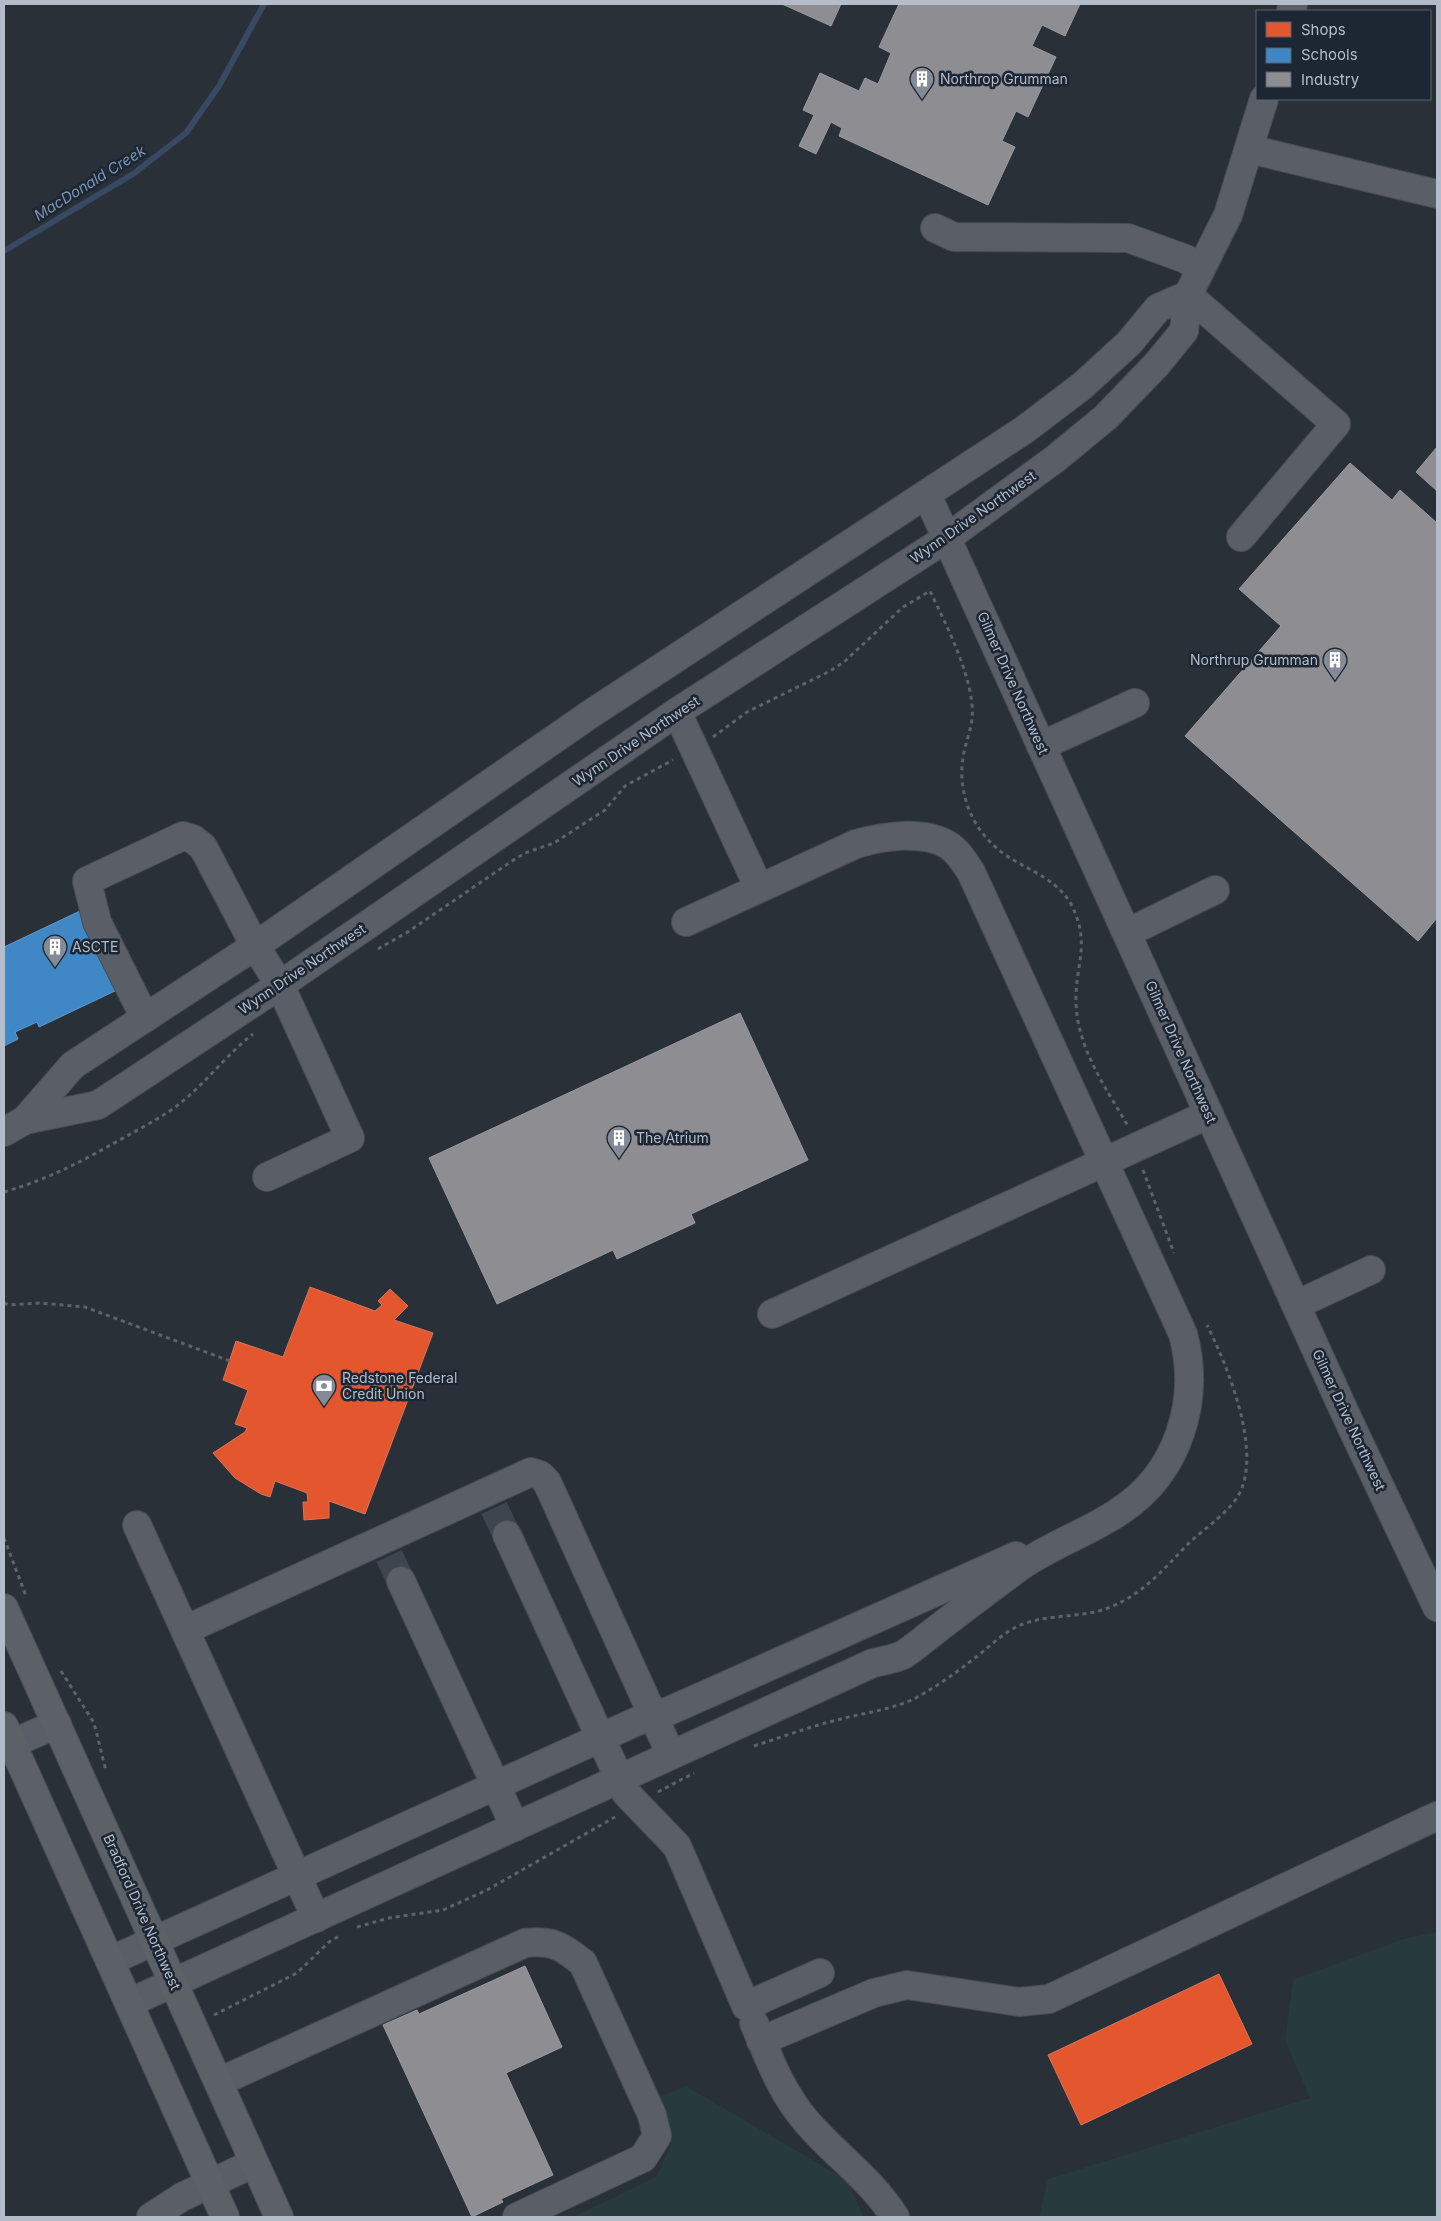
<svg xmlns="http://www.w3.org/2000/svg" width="1441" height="2221" font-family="Inter,sans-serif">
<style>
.green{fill:#273a3e}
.shops{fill:#e4572e;stroke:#d6755c}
.schools{fill:#3f88c5;stroke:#6298c6}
.industry{fill:#8d8d92;stroke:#999ba2}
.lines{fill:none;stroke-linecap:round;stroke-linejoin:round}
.stream{stroke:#384963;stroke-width:6}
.minor-tunnel{stroke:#3f454e;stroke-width:28;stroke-dasharray:28 14;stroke-linecap:butt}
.minor-casing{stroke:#484c53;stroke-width:30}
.major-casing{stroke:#484c55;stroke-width:30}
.path{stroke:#5d636a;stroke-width:3;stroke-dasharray:4 4;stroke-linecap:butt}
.minor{stroke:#5a5e66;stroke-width:28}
.major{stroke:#5c6168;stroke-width:28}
.labels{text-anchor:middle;stroke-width:5;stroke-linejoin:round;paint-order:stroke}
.poi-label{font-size:14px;fill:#b4bcc9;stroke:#1d2633;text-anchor:start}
.street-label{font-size:14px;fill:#b4bcc9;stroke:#1d2633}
.water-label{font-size:15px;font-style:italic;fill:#7c92b1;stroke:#1d2633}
</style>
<rect width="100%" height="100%" fill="#2a3038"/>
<g class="green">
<polygon points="1437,1932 1437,2217 1039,2217 1048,2179 1310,2098 1285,2040 1293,1980 1403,1939"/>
<polygon points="686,2086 848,2181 863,2217 573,2217 656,2177 672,2143 657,2098"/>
</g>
<g class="shops">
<polygon points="310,1287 375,1311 382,1305 378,1301 390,1289 408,1306 394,1320 433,1333 365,1514 329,1501 329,1518 304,1520 303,1502 308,1502 307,1493 275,1481 270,1497 261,1494 235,1478 213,1453 245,1432 247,1428 235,1424 248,1390 223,1380 236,1341 283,1357"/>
<polygon points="1219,1974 1252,2044 1081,2125 1048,2055"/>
</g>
<polygon class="schools" points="80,911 117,990 39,1027 37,1022 15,1032 18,1039 4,1046 4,947"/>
<g class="industry">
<polygon points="782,4 841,4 831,26"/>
<polygon points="899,4 1080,4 1065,36 1042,25 1032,46 1056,57 1028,117 1016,111 1002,141 1015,147 988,205 839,136 842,128 831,122 816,154 799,146 814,115 803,110 820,73 859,91 865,78 878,84 891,53 879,47"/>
<polygon points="1437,447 1437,491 1416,472"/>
<polygon points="1350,463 1392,500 1400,490 1437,523 1437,918 1418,941 1185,736 1281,626 1239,589"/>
<polygon points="740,1013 808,1160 691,1214 695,1223 617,1259 613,1250 497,1304 429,1158"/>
<polygon points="525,1966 562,2047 506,2073 553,2175 501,2199 503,2202 472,2217 383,2025 417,2010 419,2014"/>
</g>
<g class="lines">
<polyline class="stream" points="4,251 133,174 186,133 219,86 264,4"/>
<g class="minor-tunnel">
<polyline points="494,1508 507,1535"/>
<polyline points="389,1556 401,1581"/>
</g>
<defs>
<g id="minor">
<polyline points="1291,11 1293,4"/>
<polyline points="1249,149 1437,194"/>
<polyline points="935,228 954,237 1128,238 1186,259 1201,269"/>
<polyline points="1188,295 1336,424 1241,537"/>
<polyline points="927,495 1345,1413 1437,1607"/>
<polyline points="677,712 759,888"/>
<polyline points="1041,746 1135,703"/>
<polyline points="1127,933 1215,890"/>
<polyline points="145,1018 97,922 87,881 183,836 193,839 203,847 255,946 280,985 350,1138 267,1177"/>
<polyline points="25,1120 73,1065 255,946 592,713 1024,430 1082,386 1129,343 1158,308 1188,295"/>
<polyline points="4,1132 25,1120 98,1105 280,985 677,712 947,538 1055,459 1106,417 1157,364 1184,331 1188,295 1228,215 1264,99"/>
<polyline points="1296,1305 1371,1270"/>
<polyline points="772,1314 1209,1114"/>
<polyline points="137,1525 316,1918"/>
<polyline points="507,1535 626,1793 677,1846 746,2006 820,1973"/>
<polyline points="401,1581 515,1827"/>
<polyline points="185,1630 531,1472 540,1475 547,1482 671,1755"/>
<polyline points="4,1747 57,1724"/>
<polyline points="110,1961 653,1714 669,1711 1016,1556"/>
<path d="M129,2003L873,1663C883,1661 894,1659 903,1655C914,1648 925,1638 936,1630C963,1609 990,1589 1018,1568C1050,1545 1088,1533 1120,1511C1178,1473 1201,1401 1183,1334L971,872C965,863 958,851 948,845C923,830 883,836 856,844L686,922"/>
<path d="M754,2023C769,2058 781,2092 806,2121C835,2155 871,2179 895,2217"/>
<polyline points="761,2041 874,1993 907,1985 1019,2002 1049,1999 1437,1816"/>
<path d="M219,2082L525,1943C552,1940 562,1946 583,1963L652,2115L657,2136L643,2158L517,2217"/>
<polyline points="151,2217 182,2197 254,2163"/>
</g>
<g id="major">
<polyline points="4,1608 279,2217"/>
<polyline points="4,1726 225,2217"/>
</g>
</defs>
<use href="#minor" class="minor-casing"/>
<use href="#major" class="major-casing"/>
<g class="path">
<path d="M713,737L747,712L830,671L844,662L903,607L930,591C946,624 976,683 972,719C971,729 967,739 965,748C960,768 961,785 967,804C975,829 994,850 1017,862C1038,874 1061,884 1072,906C1091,945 1075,965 1076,1002C1077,1048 1106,1088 1128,1126"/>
<polyline points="378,949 406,933 512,861 525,853 554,843 605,810 625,786 673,760"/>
<polyline points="1143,1170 1174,1253"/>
<path d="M4,1192C52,1178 82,1161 125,1137C143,1127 162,1117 178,1105C205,1084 226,1055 253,1034"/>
<polyline points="4,1303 9,1305 40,1303 85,1307 230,1361"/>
<polyline points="4,1538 26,1596"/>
<polyline points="61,1671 94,1723 106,1771"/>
<path d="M754,1746C782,1737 809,1727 837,1720C863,1713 890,1710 914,1699C934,1688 953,1675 971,1661C986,1650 999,1636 1016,1627C1045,1613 1078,1619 1108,1608C1142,1595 1163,1570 1187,1545C1204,1528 1233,1511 1242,1488C1259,1443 1227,1365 1207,1325"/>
<polyline points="658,1792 694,1773"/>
<polyline points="357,1927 389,1918 443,1910 487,1890 615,1817"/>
<polyline points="214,2015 297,1973 329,1942 341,1935"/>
</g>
<use href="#minor" class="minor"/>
<use href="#major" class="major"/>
</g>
<defs>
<symbol id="building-pin" viewBox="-11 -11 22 30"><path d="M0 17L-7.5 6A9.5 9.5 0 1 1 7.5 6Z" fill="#848b96" stroke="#1d2633"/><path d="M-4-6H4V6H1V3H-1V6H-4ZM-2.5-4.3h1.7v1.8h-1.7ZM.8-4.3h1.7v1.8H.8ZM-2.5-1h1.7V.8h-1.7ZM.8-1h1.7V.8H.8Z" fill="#fff"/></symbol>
<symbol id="bank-pin" viewBox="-11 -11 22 30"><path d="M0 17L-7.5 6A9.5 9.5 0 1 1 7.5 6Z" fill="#848b96" stroke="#1d2633"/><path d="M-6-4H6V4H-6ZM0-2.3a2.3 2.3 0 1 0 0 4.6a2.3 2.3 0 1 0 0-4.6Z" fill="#fff"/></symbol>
</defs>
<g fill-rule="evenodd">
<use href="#building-pin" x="908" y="65" width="28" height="38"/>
<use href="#building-pin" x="1321" y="646" width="28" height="38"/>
<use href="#building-pin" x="41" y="933" width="28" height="38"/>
<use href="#building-pin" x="605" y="1124" width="28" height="38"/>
<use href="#bank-pin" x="310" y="1372" width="28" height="38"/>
</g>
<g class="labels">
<g class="poi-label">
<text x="940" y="84">Northrop Grumman</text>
<text x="1318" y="665" text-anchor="end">Northrup Grumman</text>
<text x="72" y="952">ASCTE</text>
<text x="636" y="1143">The Atrium</text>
<text x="342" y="1383">Redstone Federal<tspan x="342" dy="16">Credit Union</tspan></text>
</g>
<g class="street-label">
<text transform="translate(973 517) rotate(-35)" y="5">Wynn Drive Northwest</text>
<text transform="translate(1013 683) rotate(66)" y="5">Gilmer Drive Northwest</text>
<text transform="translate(636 741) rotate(-34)" y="5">Wynn Drive Northwest</text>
<text transform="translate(302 969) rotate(-34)" y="5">Wynn Drive Northwest</text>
<text transform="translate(1181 1052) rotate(66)" y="5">Gilmer Drive Northwest</text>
<text transform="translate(1349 1420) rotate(65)" y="5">Gilmer Drive Northwest</text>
<text transform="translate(142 1912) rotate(66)" y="5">Bradford Drive Northwest</text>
</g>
<g class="water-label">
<text transform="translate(90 183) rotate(-32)" y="5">MacDonald Creek</text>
</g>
</g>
<rect width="1441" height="2221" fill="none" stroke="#b4bcc9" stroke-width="10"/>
<rect x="1256" y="10" width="175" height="90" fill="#1d2633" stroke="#59626f"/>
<rect x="1266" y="22" width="25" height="15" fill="#e4572e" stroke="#59626f"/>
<text x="1301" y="35" font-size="15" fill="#b4bcc9">Shops</text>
<rect x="1266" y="48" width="25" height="15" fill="#3f88c5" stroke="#59626f"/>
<text x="1301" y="60" font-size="15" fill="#b4bcc9">Schools</text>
<rect x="1266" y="72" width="25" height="15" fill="#8d8d92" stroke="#59626f"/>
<text x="1301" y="85" font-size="15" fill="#b4bcc9">Industry</text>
</svg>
